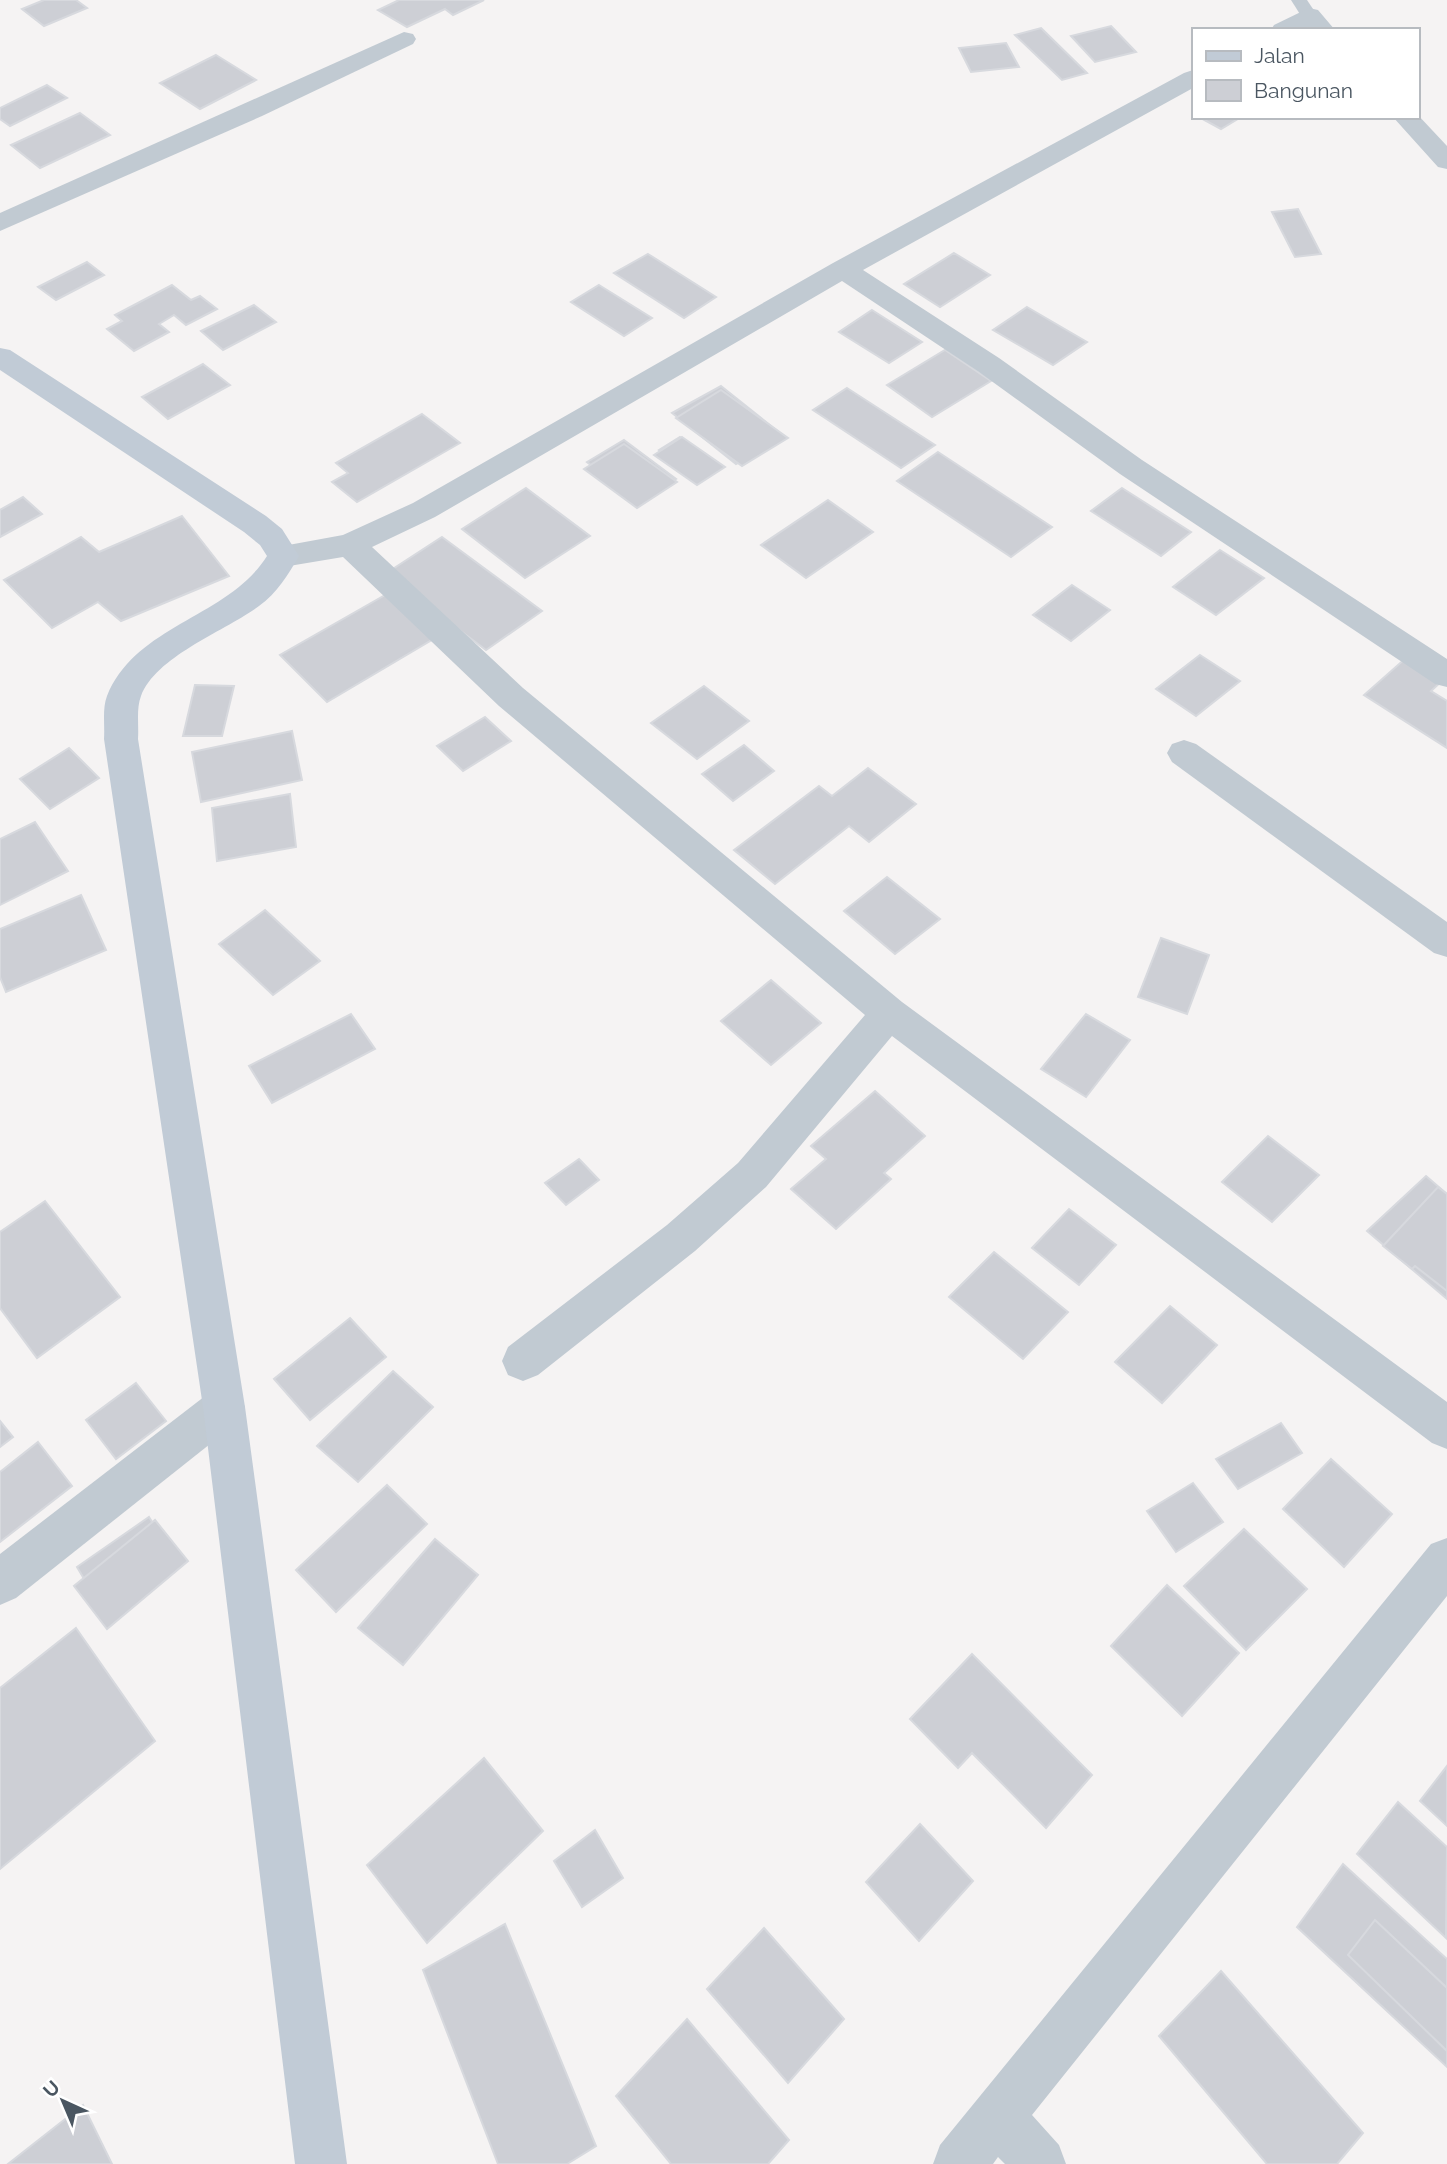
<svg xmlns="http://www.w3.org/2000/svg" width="1447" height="2164" font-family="Raleway,sans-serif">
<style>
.building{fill:#cdcfd5;stroke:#d7d9de;stroke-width:2}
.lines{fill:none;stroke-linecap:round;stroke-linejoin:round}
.lane{fill:#c1cad2;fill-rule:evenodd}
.street{fill:#c1cad2;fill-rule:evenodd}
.secondary{fill:#c1cbd6;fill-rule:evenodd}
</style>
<rect width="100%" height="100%" fill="#f5f3f3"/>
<g class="building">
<polygon points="44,0 76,0 87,8 44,26 22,9"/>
<polygon points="399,0 484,0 453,15 445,9 407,27 378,10"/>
<polygon points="1111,26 1136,52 1095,62 1071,36"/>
<polygon points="1041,28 1087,73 1062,80 1015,35"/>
<polygon points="1006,43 1019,67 971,72 959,48"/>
<polygon points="216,55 256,80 200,109 160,83"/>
<polygon points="47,85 67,98 10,126 0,119 0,108"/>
<polygon points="80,113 110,135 40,168 11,145"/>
<polygon points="1199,117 1241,117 1221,129"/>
<polygon points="1298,209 1321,254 1295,257 1272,212"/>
<polygon points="954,253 990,275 940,307 904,284"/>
<polygon points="648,254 716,297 684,318 614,273"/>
<polygon points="87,262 104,275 56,300 38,287"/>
<polygon points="172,285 191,300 200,296 217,309 186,325 174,315 159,324 169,332 134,351 107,329 122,321 115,315"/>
<polygon points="599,285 652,318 624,336 571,302"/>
<polygon points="254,305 276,322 223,350 201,331"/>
<polygon points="1027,307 1087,342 1053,365 993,330"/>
<polygon points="872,310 922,342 889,363 839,332"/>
<polygon points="945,350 991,381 932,417 887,385"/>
<polygon points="203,364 230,385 168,419 142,397"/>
<polygon points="721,386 785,437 736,464 672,413"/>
<polygon points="847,388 935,445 901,468 813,410"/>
<polygon points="721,390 788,438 742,466 676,418"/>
<polygon points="422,414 460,443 357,502 332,482 348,473 336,463"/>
<polygon points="680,437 721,466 700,479 659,450"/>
<polygon points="682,437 725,467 697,485 654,455"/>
<polygon points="624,440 676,479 638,502 587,462"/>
<polygon points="624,444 677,482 637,508 584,469"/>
<polygon points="938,452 1052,527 1011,557 897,481"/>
<polygon points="526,488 590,536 525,578 462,529"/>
<polygon points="1122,488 1191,532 1161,556 1091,511"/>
<polygon points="23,497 42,514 0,537 0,510"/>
<polygon points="828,500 873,532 806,578 761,545"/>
<polygon points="182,516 229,576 121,621 98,602 52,628 4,580 81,537 99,552"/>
<polygon points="442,537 542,611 486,650 385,574"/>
<polygon points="1220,550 1264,578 1216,615 1173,587"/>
<polygon points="1072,585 1110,610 1071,641 1033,615"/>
<polygon points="387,594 435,638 327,702 280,655"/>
<polygon points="1200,655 1240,681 1196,716 1156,689"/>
<polygon points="1406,658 1442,681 1431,691 1447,701 1447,748 1364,695"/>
<polygon points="195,685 234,686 222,736 183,736"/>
<polygon points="704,686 749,721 697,759 651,723"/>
<polygon points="485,717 511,741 463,771 437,746"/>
<polygon points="292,731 302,780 201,802 192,752"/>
<polygon points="744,745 774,771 733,801 702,774"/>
<polygon points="69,748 99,778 50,809 20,779"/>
<polygon points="868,768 916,804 869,842 849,826 775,884 734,850 819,786 832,796"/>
<polygon points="290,794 296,847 217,861 212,808"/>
<polygon points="35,822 68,871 0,905 0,839"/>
<polygon points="887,877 940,919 895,954 844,911"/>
<polygon points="81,895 106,950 6,992 0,977 0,929"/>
<polygon points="265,910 320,961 273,995 219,944"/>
<polygon points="1161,938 1209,955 1187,1014 1138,997"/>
<polygon points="771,980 821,1023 771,1065 721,1021"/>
<polygon points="351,1014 375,1049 272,1103 249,1066"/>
<polygon points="1086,1014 1130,1040 1086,1097 1041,1069"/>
<polygon points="875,1091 925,1136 884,1173 891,1179 836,1229 791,1189 826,1159 811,1146"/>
<polygon points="1268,1136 1319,1175 1272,1222 1222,1182"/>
<polygon points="579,1159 599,1180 566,1205 545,1183"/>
<polygon points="1426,1176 1447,1194 1447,1299 1367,1231"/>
<polygon points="1438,1187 1447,1194 1447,1291 1415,1266 1412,1269 1383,1246"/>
<polygon points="45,1201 120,1297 37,1358 0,1308 0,1232"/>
<polygon points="1069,1209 1116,1245 1079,1285 1032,1248"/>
<polygon points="994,1252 1068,1312 1023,1359 949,1297"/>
<polygon points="1170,1306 1217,1345 1162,1403 1115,1362"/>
<polygon points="350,1318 386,1357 310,1420 274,1379"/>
<polygon points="393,1371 433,1407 358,1482 317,1446"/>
<polygon points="136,1383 166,1421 116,1459 86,1420"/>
<polygon points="0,1421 13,1437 0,1447"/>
<polygon points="1281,1423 1302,1453 1238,1489 1216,1459"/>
<polygon points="38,1442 72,1486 0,1542 0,1472"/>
<polygon points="1331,1459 1392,1514 1344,1567 1283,1509"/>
<polygon points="1193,1483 1223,1522 1176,1552 1147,1511"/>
<polygon points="387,1485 427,1524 336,1612 296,1570"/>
<polygon points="149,1517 180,1567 108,1619 77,1567"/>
<polygon points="155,1520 188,1561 107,1629 74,1586"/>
<polygon points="1244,1529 1307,1589 1246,1650 1184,1586"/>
<polygon points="435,1539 478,1575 403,1665 358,1628"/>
<polygon points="1167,1585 1239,1653 1182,1716 1111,1646"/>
<polygon points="76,1628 155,1741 0,1869 0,1688"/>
<polygon points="972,1654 1092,1775 1046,1828 972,1753 958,1768 910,1719"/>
<polygon points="484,1758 543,1831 427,1943 367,1865"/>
<polygon points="1447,1766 1447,1826 1420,1801"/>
<polygon points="1398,1802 1447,1847 1446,1938 1357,1854"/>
<polygon points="920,1824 973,1881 919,1941 866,1882"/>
<polygon points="595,1830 623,1878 582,1907 554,1861"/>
<polygon points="1343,1864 1447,1959 1447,2067 1297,1927"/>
<polygon points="1375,1920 1447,1988 1447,2051 1348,1955"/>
<polygon points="505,1924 596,2146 567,2164 498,2164 423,1970"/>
<polygon points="764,1928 844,2019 788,2083 707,1989"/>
<polygon points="1221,1971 1363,2133 1337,2164 1267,2164 1159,2036"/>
<polygon points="687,2019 789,2140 768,2164 671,2164 616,2096"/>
<polygon points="83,2105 112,2164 8,2164"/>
</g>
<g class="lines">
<polygon class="lane" points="1291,0 1307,0 1317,15 1309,20 1303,19"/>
<g class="street">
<polygon points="1309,8 1318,10 1335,30 1309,30 1306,27 1301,30 1271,30 1274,25"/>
<polygon points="404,32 413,34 416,39 413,44 262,116 0,231 0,213"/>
<polygon points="1193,70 1193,88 863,270 999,358 1142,460 1447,659 1447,687 1435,684 1120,474 979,372 842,281 435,517 372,547 523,688 902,1002 1447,1402 1447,1449 1432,1443 892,1036 766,1187 695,1251 538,1375 523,1381 508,1375 502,1361 508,1347 667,1225 738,1163 865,1015 499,706 343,557 283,567 272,564 267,556 272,548 343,535 413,503 833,263 1184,73"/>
<polygon points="1417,114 1447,146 1447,169 1438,167 1393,117 1417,117"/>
<polygon points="1184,740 1196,744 1447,922 1447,957 1434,953 1172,762 1167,753 1172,744"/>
<polygon points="224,1387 239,1393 245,1407 239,1421 16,1598 0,1605 0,1554 209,1393"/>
<polygon points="1447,1538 1447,1596 1032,2115 1059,2145 1066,2164 1005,2164 998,2157 993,2164 933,2164 940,2145 1431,1544"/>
</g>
<path class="secondary" d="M0,348L10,350L266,516L282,529L299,556C288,575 277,593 259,606C225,631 156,656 141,696C136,709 139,725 138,739L245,1407L347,2164H295L203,1407L104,739C105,725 102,709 107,696C136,624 228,618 267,556L260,545L244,532L0,370Z"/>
</g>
<rect x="1192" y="28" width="228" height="91" fill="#ffffff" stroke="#b7bbc0" stroke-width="2"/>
<rect x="1206" y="51" width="35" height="10" fill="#c1cbd6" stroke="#b7bbc0" stroke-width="2"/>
<text x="1254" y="63" font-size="21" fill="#4a5661">Jalan</text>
<rect x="1206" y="80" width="35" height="21" fill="#cdcfd5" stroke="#b7bbc0" stroke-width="2"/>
<text x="1254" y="98" font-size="21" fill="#4a5661">Bangunan</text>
<g transform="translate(63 2101) rotate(316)" stroke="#ffffff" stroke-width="5" paint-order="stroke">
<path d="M0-5L12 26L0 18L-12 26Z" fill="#4a5661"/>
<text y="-10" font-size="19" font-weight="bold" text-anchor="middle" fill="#4a5661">U</text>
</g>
</svg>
